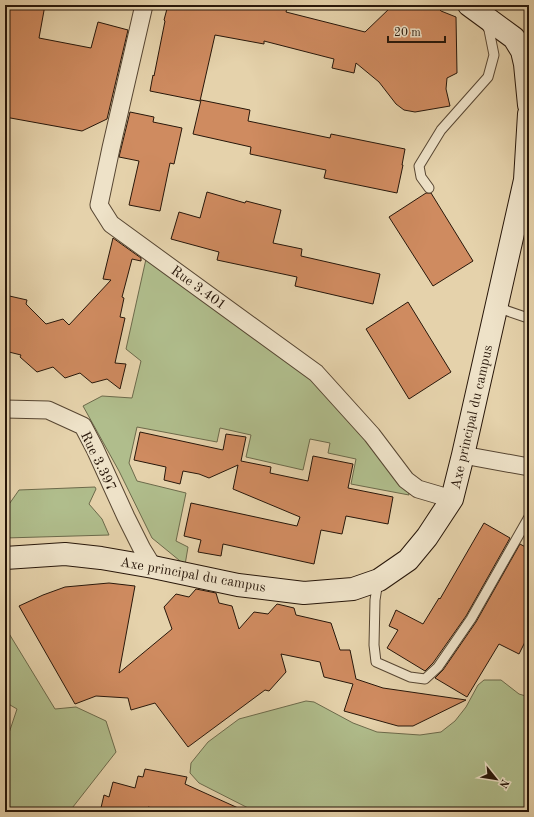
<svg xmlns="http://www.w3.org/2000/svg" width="534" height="817" font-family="'Old Standard TT',serif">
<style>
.green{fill:#b0bd8c;stroke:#6c6a4b}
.building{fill:#cf8b60;stroke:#28170a}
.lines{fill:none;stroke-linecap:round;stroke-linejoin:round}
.lane-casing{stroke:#574632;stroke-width:11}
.street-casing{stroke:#574632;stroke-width:19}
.secondary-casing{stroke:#28170a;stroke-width:24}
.lane{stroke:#eee2c8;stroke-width:9}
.street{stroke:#eee2c8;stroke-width:17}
.secondary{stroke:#eee2c8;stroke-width:22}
.labels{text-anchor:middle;stroke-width:3.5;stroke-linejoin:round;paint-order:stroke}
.street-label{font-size:14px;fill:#28170a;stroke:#eee2c8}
</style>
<rect width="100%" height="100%" fill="#e5d2ab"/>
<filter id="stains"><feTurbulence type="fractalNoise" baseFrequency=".005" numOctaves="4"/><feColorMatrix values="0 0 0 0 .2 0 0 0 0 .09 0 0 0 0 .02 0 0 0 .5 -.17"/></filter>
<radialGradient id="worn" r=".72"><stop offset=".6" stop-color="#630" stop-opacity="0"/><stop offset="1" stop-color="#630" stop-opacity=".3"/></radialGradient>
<g class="green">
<polygon points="148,250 316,373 406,480 409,495 351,484 356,459 328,453 330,443 310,439 303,470 246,457 251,435 220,428 217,442 137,427 129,463 137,481 186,493 176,541 188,547 185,565 152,538 119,471 83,406 102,396 132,398 141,361 126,349"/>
<polygon points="95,487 96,489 89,504 102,519 109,535 5,538 5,510 19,490"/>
<polygon points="5,627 55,709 76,707 106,721 116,752 69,812 5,812 5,745 17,709 5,702"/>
<polygon points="484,680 501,680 519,694 529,697 529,812 256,812 199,783 190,773 191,763 208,742 239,719 306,701 314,702 353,723 377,732 420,735 441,732 455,721 466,707 478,685"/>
</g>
<g class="building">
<polygon points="5,5 45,5 39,38 91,48 98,22 128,30 107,119 82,131 5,117"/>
<polygon points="168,5 205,5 223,9 224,5 288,5 286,12 365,32 391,7 403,5 435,5 441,11 456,17 457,73 447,78 446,89 450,106 415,112 404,110 396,104 379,82 356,63 354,73 332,68 334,59 264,41 264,44 215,35 200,101 150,91 153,75 154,76 165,21 164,20"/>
<polygon points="201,100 250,110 248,121 330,138 331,134 405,149 402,165 403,165 397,193 324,178 326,170 250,154 251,147 193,134"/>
<polygon points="130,112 154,117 153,122 182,128 174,164 170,163 160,211 129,205 139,161 119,157"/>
<polygon points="207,192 245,203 246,201 281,210 273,243 302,249 301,256 380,274 373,304 295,286 297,277 217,260 219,252 171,239 179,212 200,218"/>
<polygon points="426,193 431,193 473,261 433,286 389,217"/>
<polygon points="113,238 141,258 141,261 132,259 122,297 124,298 120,317 125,318 115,363 126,364 120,389 107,379 92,383 80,373 65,378 53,367 37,372 20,357 21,355 5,351 5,295 27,300 26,304 46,324 63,319 69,325 111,280 103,279"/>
<polygon points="408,302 451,372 409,399 366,329"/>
<polygon points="140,432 223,450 226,434 246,437 241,461 271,467 270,473 308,481 313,456 353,464 348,488 393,497 388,524 346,516 342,534 321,530 314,564 223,544 221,556 198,552 201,540 184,536 191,503 297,526 300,517 233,489 238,465 209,478 199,474 183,471 180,484 164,480 166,467 134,460"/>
<polygon points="484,523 510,538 466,616 433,663 425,671 387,648 398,630 389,626 396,610 423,624 439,598 440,599"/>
<polygon points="520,544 529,549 529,634 519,654 499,644 467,697 435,678 443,670 476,622"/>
<polygon points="109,583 135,586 119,673 172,629 164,607 176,594 189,597 196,589 216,593 219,603 232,606 239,629 254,612 268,614 277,604 294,608 296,615 331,623 340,650 350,650 356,679 383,688 466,700 413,726 398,726 344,711 353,684 324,677 320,662 281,654 286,672 269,691 265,690 188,747 155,703 131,710 128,698 96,696 75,704 19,606 43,595 65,587"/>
<polygon points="145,769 187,777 185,784 247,812 169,812 148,807 148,812 100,812 104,795 109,797 113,782 135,788 138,776 143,777"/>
</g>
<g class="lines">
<defs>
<g id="lane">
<polyline points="429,188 421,177 419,166 441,130 488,77 494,55 489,30 486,24"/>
<polyline points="496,307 525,317 529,317"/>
<polyline points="378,581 375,600 374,645 376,662 410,677 425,679 438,667 471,619 529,517"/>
</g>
<g id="street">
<polyline points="144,5 111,148 99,205 111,224 316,373 372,435 406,480 418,489 452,499"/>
<polyline points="5,409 48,410 83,426 95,449 126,517 142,549 153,567"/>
<polyline points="463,455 529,467"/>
</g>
<g id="secondary">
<polyline points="469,5 514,38 522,51 525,64 529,105"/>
<polyline points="5,558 65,554 101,558 153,567 238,585 304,593 353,589 379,580 408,560 427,537 452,499 463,455 525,180 529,114"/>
</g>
</defs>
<use href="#lane" class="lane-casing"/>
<use href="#street" class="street-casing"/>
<use href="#secondary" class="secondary-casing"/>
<use href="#lane" class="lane"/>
<use href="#street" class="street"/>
<use href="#secondary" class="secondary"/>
</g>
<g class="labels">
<g class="street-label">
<text transform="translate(199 287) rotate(36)" y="5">Rue 3.401</text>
<text transform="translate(471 417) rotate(-77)" y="5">Axe principal du campus</text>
<text transform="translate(99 461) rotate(64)" y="5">Rue 3.397</text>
<text transform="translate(193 574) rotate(10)" y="5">Axe principal du campus</text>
</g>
</g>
<rect width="534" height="817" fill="none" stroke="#e5d2ab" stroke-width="20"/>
<rect x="6" y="6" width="522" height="805" fill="none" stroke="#28170a" stroke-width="2"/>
<rect x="10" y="10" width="514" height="797" fill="none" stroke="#28170a"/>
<g transform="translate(496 779) rotate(120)" stroke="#eee2c8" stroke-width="3" paint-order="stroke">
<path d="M0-3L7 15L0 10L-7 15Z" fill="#28170a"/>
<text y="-6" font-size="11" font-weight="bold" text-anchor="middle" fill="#28170a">N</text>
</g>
<path d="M388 36v6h57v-6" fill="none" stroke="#28170a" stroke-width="2"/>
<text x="394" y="36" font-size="12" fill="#28170a" stroke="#eee2c8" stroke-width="3" paint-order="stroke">20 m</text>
<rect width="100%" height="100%" filter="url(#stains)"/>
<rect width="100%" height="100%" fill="url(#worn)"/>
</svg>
